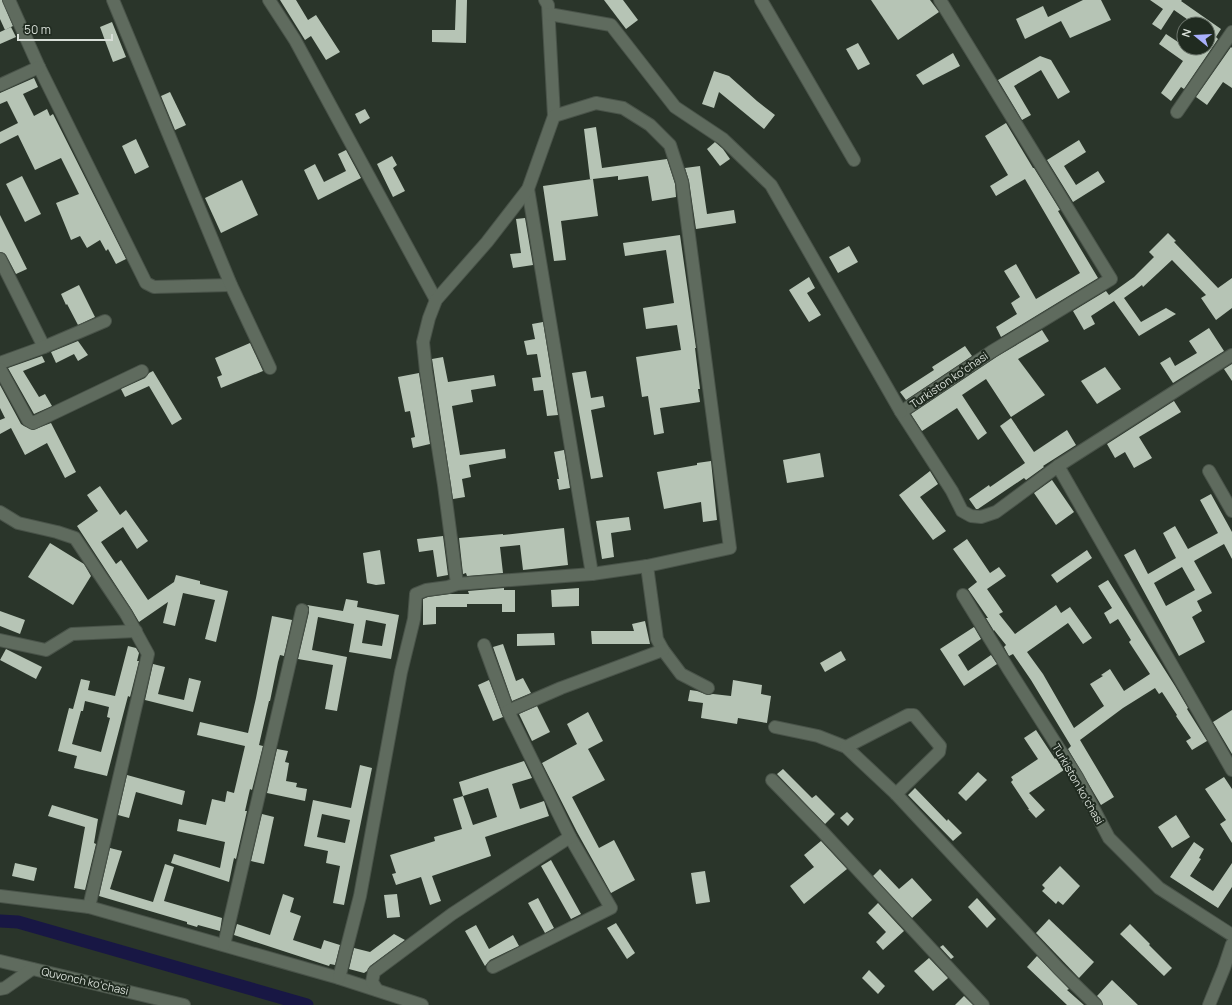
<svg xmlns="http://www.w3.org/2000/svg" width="1232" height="1005" font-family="Manrope,sans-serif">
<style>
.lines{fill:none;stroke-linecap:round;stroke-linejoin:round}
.canal{stroke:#181744;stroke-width:13}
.building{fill:#b6c4b5;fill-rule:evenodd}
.minor-casing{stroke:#495349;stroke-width:14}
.minor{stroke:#5f6b5e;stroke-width:12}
.labels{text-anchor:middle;stroke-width:4;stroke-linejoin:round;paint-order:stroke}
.street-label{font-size:11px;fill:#d8dfd8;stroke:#202b20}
</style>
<rect width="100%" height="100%" fill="#2a352a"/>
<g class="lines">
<polyline class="canal" points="0,921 18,922 307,1005"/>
</g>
<g class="building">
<polygon points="0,0 2,0 13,26 5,30 0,19"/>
<polygon points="280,0 296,0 308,20 316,15 340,52 326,60 311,36 305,40"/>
<polygon points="456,0 467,0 466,43 432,42 432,30 455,30"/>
<polygon points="604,0 623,0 638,20 626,29"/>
<polygon points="871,0 930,0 939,12 898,40"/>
<polygon points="1083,0 1101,0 1111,20 1070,38 1061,21 1025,39 1016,19 1043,6 1048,17"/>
<polygon points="1150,0 1182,0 1181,1 1221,29 1216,37 1218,39 1184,89 1181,87 1171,101 1161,93 1183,61 1159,44 1166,34 1184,46 1184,48 1208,48 1208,24 1194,24 1174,10 1161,30 1152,24 1163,9"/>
<polygon points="112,22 126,57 113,62 100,27"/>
<polygon points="11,27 16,37 0,44 0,32"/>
<polygon points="858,43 870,64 858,70 846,49"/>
<polygon points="1231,47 1232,48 1232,88 1223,82 1207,105 1196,97"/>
<polygon points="953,53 960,66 923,85 916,75"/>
<polygon points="1040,56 1051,60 1070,92 1058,99 1041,70 1014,86 1031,115 1022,120 998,80"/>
<polygon points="714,71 729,76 757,101 775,115 764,129 719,92 714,108 702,104"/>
<polygon points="34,78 38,87 23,94 34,116 47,109 50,116 53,114 126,259 116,264 108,249 106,251 100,240 87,248 80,236 71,240 56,203 79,194 61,158 35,170 18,135 0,144 0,132 18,123 7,101 0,104 0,93"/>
<polygon points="170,92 186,125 175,130 161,96"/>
<polygon points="365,109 370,118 360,124 355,114"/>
<polygon points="1006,123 1033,168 1034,168 1060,210 1058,211 1098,278 1001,337 996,327 1017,314 1011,303 1020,297 1004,271 1016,264 1036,299 1080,273 1025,179 996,196 990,186 1008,175 985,136"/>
<polygon points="596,127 602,168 667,159 675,184 676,197 652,201 648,176 618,180 618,176 593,179 598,216 561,221 566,260 554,261 543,186 592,179 590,179 584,129"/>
<polygon points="136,139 149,167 135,174 122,146"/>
<polygon points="1079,140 1086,152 1064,166 1076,185 1098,171 1105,182 1073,202 1047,160"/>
<polygon points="715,142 723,149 730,159 720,166 707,149"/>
<polygon points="346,150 361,178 318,200 304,170 315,164 324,182 346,171 338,154"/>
<polygon points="392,156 397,165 393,168 405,191 393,197 377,164"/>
<polygon points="700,166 707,214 734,210 736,223 696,229 689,181 685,168"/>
<polygon points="22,176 41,214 25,222 6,184"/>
<polygon points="242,180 258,215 221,233 205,198"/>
<polygon points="0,215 27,269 16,274 6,255 4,253 0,252"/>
<polygon points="525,218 533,265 513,268 510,254 521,253 516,219"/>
<polygon points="1168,233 1176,241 1174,242 1218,288 1232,278 1232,308 1216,320 1201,298 1206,295 1172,260 1143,287 1142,285 1124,298 1141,322 1166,308 1176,314 1139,336 1114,301 1091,316 1095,324 1084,330 1073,311 1106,291 1109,295 1134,277 1154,257 1149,252"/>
<polygon points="680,235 696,348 695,348 700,389 698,389 700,402 660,408 664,433 654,435 648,396 642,397 636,357 681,350 677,325 646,329 643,308 674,303 666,250 625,256 623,243"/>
<polygon points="849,246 858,262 838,273 829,257"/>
<polygon points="809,277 815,288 807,293 821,315 809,322 789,290"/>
<polygon points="79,285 95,317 78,325 67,304 66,305 61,294"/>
<polygon points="543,322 558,415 547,416 543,390 534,391 532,378 541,377 537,354 527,355 524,341 535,339 532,324"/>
<polygon points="1209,328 1224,351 1173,383 1160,363 1170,357 1175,366 1197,353 1189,341"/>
<polygon points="1042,330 1049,341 1018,359 1045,395 1011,417 986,379 962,395 987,433 978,440 957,408 922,431 911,414 998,356"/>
<polygon points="78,341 88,355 78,361 74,354 56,363 51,352"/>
<polygon points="250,343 263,371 221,388 217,377 222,375 215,358"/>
<polygon points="965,346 972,356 906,400 900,392 934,370 932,367"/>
<polygon points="42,356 45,362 23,371 39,397 45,394 52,406 34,414 8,368"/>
<polygon points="443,357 448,382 494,375 496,386 471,390 473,402 452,406 460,455 505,449 506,458 469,465 471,477 462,479 465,497 453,499 432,359"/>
<polygon points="1232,364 1232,381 1224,369"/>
<polygon points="1105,367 1121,389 1097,404 1081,381"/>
<polygon points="153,371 182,419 172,425 149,386 125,397 121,389 145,378 149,373"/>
<polygon points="586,371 591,398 603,396 605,407 591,410 603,477 591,479 572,373"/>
<polygon points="419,373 430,444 413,448 411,438 415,437 410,411 405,412 398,377"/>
<polygon points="0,385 21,424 24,426 33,430 51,423 76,472 65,478 47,443 25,455 11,428 0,434 0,420 5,418 0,408"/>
<polygon points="1174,401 1181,412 1139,437 1152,458 1134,468 1125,452 1115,458 1107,444"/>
<polygon points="1011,418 1034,452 1067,430 1076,445 1043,466 1044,467 1026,480 1024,478 978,509 976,509 969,499 989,485 990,487 1025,463 1000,426"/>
<polygon points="564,450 570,488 559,490 557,479 559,479 554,452"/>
<polygon points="820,453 824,477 787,483 783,460"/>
<polygon points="711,461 717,520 703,522 701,502 664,509 657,472 697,465 697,463"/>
<polygon points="930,471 938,484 920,497 946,531 933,540 899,495"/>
<polygon points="1052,480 1074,512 1056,525 1034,493"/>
<polygon points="100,486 120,515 126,510 148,541 137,549 123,527 101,542 116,564 121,560 148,600 174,582 176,575 200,581 200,584 228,591 216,642 205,639 215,600 183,593 175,626 163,623 168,602 139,622 132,610 77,526 98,511 87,495"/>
<path d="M1211,494L1232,532V559L1224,544L1194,561L1212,593L1197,601L1202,611L1192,617L1205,642L1179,656L1124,555L1135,549L1148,574L1176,558L1163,533L1175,526L1188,549L1218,533L1200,500ZM1182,567L1195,590L1166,606L1154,583Z"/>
<polygon points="629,517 631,530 611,533 614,557 602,559 596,521"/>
<polygon points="564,528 568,565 523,570 520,545 500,547 503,573 467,576 466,573 463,574 459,538 503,534 503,535"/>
<polygon points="443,536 448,575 437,577 433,550 419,552 417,539"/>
<polygon points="967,539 990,573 999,567 1006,576 987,589 1003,612 999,614 1015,634 1056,605 1061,613 1070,607 1092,638 1083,644 1068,623 1027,652 1043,674 1074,728 1104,706 1090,684 1103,676 1101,675 1110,669 1124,691 1150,674 1129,642 1131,640 1118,619 1110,624 1104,613 1112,608 1098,586 1108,580 1175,686 1188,708 1187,709 1207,741 1192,750 1186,741 1191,738 1176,716 1177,715 1162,692 1159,694 1155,688 1123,708 1080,740 1114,797 1101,805 1068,749 1071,746 1031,680 1013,654 1009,656 1004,647 1006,645 994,630 994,631 986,618 988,618 968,589 977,582 953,549"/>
<polygon points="50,543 84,564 91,576 73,605 28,577"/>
<polygon points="380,550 385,584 376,585 367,583 363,553"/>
<polygon points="1087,550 1092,558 1057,583 1051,575"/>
<polygon points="504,588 504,590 515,590 515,612 502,612 502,604 467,604 467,607 436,607 436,624 423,625 423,599 428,597 450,594 469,594 468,591"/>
<polygon points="579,588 579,606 552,607 551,590"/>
<path d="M346,599L358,601L357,607L399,615L391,659L349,652L354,624L318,617L312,650L347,657L337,711L325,709L333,665L298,659L309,612V607L307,605L343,611ZM366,620L386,624L382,646L362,643Z"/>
<polygon points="0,611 25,620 20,634 0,626"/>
<polygon points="272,616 292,620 284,656 280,655 278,662 270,701 269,701 259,745 263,746 252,790 250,789 245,811 247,811 236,859 234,858 229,882 171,863 174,854 220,868 225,842 177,831 179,819 206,825 212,799 225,802 227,791 234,793 245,746 197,735 200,722 248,733 256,698"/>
<polygon points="645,621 650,644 592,644 591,631 634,631 632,624"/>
<polygon points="974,627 981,639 958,655 968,671 991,655 997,664 964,686 940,649"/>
<polygon points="554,633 555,645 517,646 517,634"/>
<polygon points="503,644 516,681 523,678 531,693 512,701 493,647"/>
<path d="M128,646L136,648L139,653L137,661H139L130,697L128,696L107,776L74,768L77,756L58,751L69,708L73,709L81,679L90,681L88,690L115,696ZM85,701L109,707L107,717L110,718L101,752L72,744L81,711H83Z"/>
<polygon points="6,649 42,667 36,679 0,660"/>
<polygon points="841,651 846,660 825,672 820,663"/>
<polygon points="153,664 165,667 158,694 184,700 189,678 201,681 193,712 145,700"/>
<polygon points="489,680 503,717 493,721 478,685"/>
<polygon points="733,680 762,685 761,694 771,696 767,723 738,718 737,724 701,718 703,703 688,701 690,690 697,691 708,695 713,694 731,696"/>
<polygon points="537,706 550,732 532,741 519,714"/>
<polygon points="1232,710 1232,754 1213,722"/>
<polygon points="588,712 603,741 588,749 605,780 572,797 599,848 614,840 635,880 611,893 577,832 542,763 577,744 567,724"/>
<polygon points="1036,730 1055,759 1056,758 1064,770 1029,793 1045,810 1036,818 1028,809 1029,809 1011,782 1013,780 1011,777 1038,759 1024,738"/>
<polygon points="277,749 288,751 285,762 289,763 286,781 297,783 296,787 307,789 305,801 267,793"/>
<path d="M524,761L532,778L512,784L520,809L544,801L549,816L485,837L491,856L432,876L441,901L430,905L421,877L396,885L392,874L396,873L390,855L435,841L434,837L462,829L453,799L463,796L459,782ZM488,788L497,817L473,825L463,796Z"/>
<path d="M360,765L372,768L344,905L333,903L340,866L326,863L328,851L304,846L313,800L351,808ZM322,814L350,820L345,843L317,837Z"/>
<polygon points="783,769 812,798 816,795 835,814 825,824 777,774"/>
<polygon points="978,772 987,780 966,801 958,793"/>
<polygon points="127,775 185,791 182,805 136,792 129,818 118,815"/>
<polygon points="1224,777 1232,789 1232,843 1220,824 1226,820 1205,789"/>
<polygon points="915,788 947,821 948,819 962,833 953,841 908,795"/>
<polygon points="52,805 98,819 94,843 96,844 85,890 74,888 85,827 48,816"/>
<polygon points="847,812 854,819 848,826 840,818"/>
<polygon points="262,814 274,817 264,864 251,861"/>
<polygon points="1176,815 1190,837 1172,848 1158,827"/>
<polygon points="821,841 847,869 804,904 790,886 814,867 804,855"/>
<polygon points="1194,842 1204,849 1199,858 1201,859 1190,876 1213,891 1232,863 1232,887 1218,908 1170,877"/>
<polygon points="110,848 122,851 110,889 153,902 165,864 174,867 164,901 222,918 220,931 198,925 197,927 187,924 187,922 99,896"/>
<polygon points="551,860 581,914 571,919 541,866"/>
<polygon points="15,863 37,868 34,881 12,876"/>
<polygon points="1060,866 1080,886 1063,905 1058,901 1056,904 1042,891 1045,888 1042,885"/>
<polygon points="880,869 899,889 912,878 932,900 912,918 873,876"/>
<polygon points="705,871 710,902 696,904 691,873"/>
<polygon points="283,894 294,898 290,912 301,916 293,940 321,949 324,940 340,945 335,965 330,964 329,966 234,935 237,924 270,935"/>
<polygon points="397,894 400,917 387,918 384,895"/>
<polygon points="538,898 554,928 545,933 528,903"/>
<polygon points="977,898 996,919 987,928 968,907"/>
<polygon points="878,903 904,931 883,950 876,942 886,932 868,913"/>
<polygon points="1049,919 1094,962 1079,978 1036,933"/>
<polygon points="616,923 635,953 627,959 607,928"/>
<polygon points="1130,924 1150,944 1149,945 1172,968 1164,976 1120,934"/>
<polygon points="476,925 489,949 513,935 519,946 490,960 485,966 465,931"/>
<polygon points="394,934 405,940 370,966 367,971 364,973 349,969 354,948 370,952"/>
<polygon points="943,945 954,957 951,959 940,947"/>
<polygon points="1037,956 1069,989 1067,990 1084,1005 1067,1005 1027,967"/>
<polygon points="929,958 948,978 933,991 914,971"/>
<polygon points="869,970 885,986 878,994 862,978"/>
<polygon points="1112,980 1138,1005 1103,1005 1101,1000 1097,996"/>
<polygon points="964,996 973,1005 955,1005"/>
</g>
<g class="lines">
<defs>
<g id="minor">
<polyline points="9,0 39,67 146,283 154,287 231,285"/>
<polyline points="113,0 231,285 270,368"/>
<polyline points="269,0 295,40 436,300"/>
<polyline points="545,0 548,5 554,116"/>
<polyline points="761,0 854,160"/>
<polyline points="940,0 1111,279 991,352 901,412 952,491 962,511 971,516 981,517 996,512 1058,466 1232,770"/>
<polyline points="549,14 611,25 675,107 723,139 771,185 901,412"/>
<polyline points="0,85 39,67"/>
<polyline points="1177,112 1232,32"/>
<polyline points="528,189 592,574"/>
<polyline points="0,259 44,347"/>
<polyline points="0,363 44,347 105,321"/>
<polyline points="0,369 28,420 33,423 142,371"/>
<polyline points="1058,466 1232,355"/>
<polyline points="1209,471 1232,511"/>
<polyline points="0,512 18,523 57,532 75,538 126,614 148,654 89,907"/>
<polyline points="647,566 657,639 663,650 681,674 708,688"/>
<polyline points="963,595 1009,670 1077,777 1109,838 1159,888 1232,935"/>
<polyline points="0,640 46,650 72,634 136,631"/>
<polyline points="484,645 508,711"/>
<polyline points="775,727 818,736 846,747 896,794 1059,969 1096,1005"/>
<polyline points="846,747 908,715 914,715 940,746 939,752 896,794"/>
<polyline points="772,780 820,829 983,1005"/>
<polyline points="0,896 89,907 339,978 422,1005"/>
<polyline points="224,945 302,610"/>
<polyline points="0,961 184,1005"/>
<polyline points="493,967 611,908 570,837"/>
<polyline points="339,978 360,896 401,672 414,619 416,594 426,590 448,587 457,584 444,485 426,371 423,342 429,318 436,300 487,242 528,189 554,116 596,103 623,108 650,125 670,145 682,182 730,548 647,566 592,574 457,584"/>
<polyline points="0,989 5,988 32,969"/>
<polyline points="377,990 372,982 374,972 452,914 570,837 508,711 561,688 663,650"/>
<polyline points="1209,1005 1211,1000 1224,968 1232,944"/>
</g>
</defs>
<use href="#minor" class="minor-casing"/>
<use href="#minor" class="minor"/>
</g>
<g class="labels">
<g class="street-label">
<text transform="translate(949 380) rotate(-34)" y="4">Turkiston koʻchasi</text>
<text transform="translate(1078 784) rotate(60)" y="4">Turkiston koʻchasi</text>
<text transform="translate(85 981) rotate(13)" y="4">Quvonch koʻchasi</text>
</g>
</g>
<g transform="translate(1196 36) rotate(288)"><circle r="19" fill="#202b20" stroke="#6a736a"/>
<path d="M0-3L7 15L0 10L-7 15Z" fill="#a9b0fc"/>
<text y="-6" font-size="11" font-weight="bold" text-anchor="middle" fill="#d8dfd8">N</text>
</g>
<path d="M18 34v6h94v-6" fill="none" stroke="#d8dfd8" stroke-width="2"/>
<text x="24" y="34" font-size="12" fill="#d8dfd8" stroke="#202b20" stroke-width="3" paint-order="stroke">50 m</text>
</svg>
